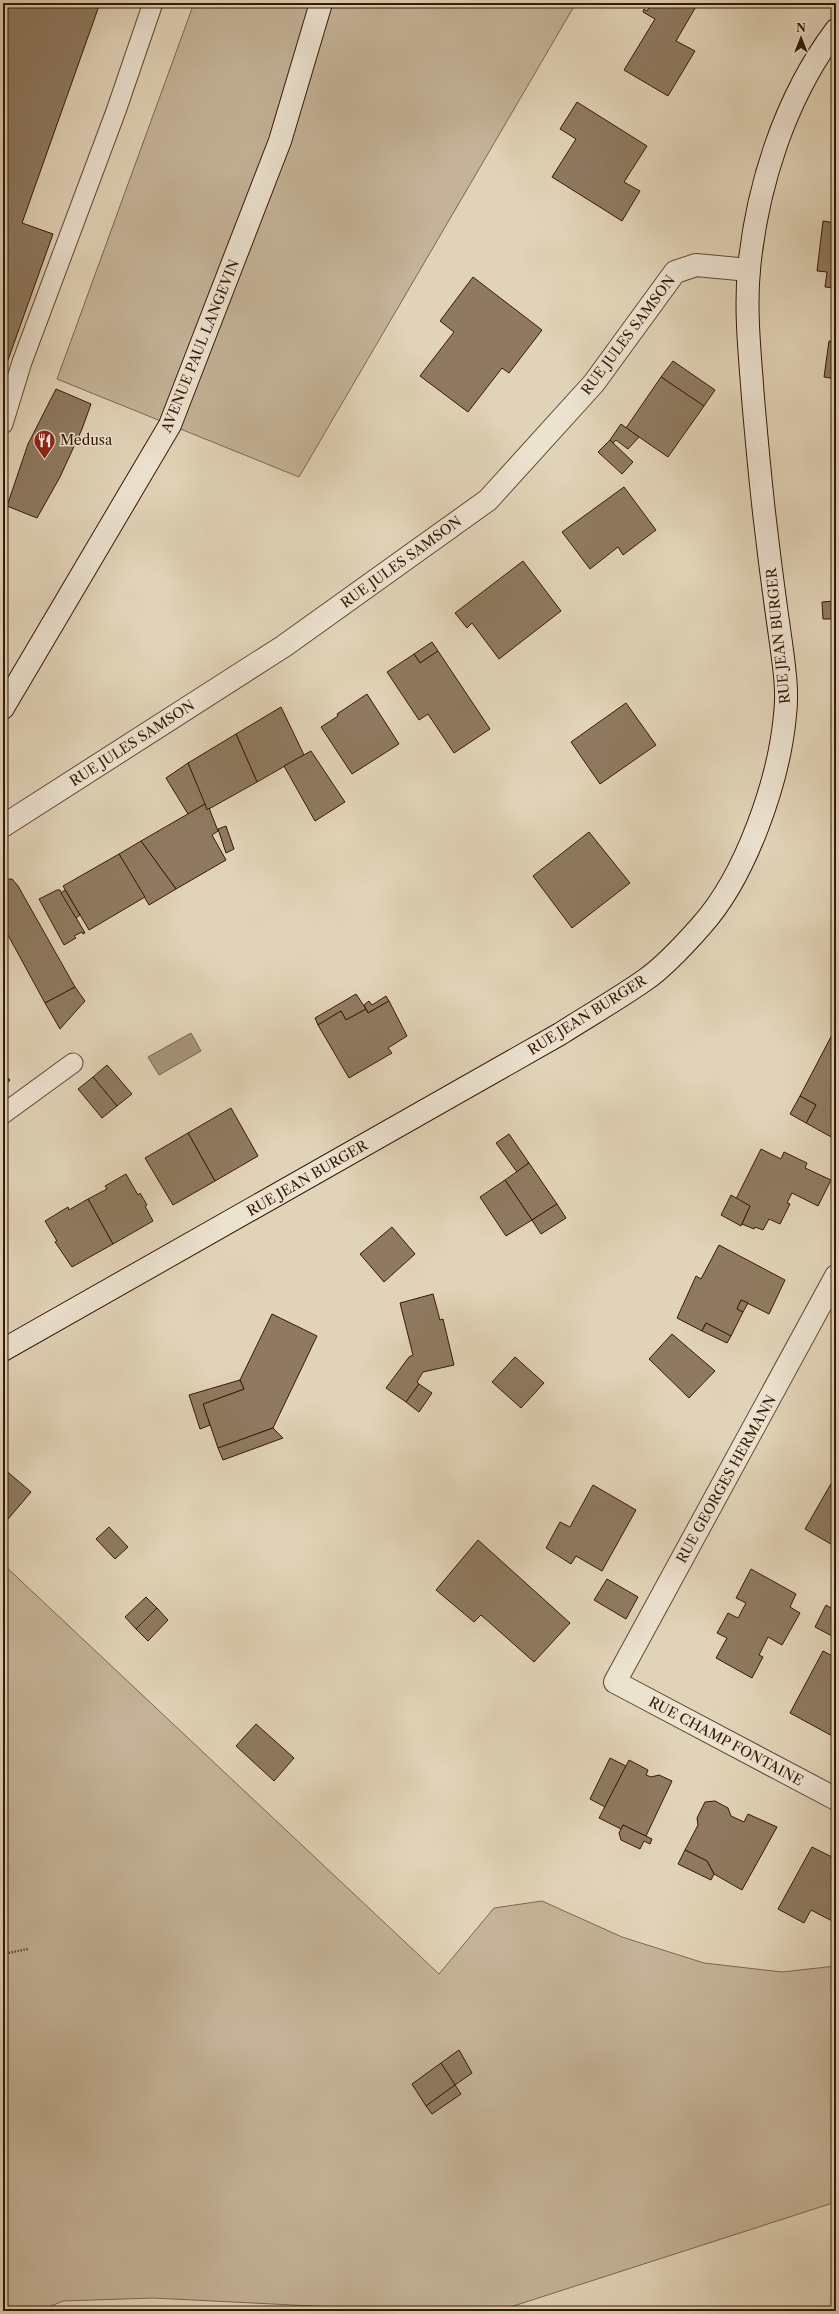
<svg xmlns="http://www.w3.org/2000/svg" width="839" height="2314" font-family="'Libre Caslon Text',serif">
<style>
.green{fill:#c4b398;stroke:#7e664e}
.water{fill:#a7947a;stroke:#7a634a}
.building{fill:#8f7a61;stroke:#371903}
.lines{fill:none;stroke-linecap:round;stroke-linejoin:round}
.lane-casing{stroke:#624830;stroke-width:21}
.street-casing{stroke:#624830;stroke-width:24}
.secondary-casing{stroke:#371903;stroke-width:24}
.path{stroke:#371903;stroke-width:2.5;stroke-dasharray:1 2;stroke-linecap:butt}
.lane{stroke:#ece2d0;stroke-width:19}
.street{stroke:#ece2d0;stroke-width:22}
.secondary{stroke:#ece2d0;stroke-width:22}
.labels{text-anchor:middle;stroke-width:3;stroke-linejoin:round;paint-order:stroke}
.street-label{font-size:14px;fill:#371903;stroke:#ece2d0}
.poi-label{font-size:14px;fill:#371903;stroke:#ece2d0;text-anchor:start}
</style>
<rect width="100%" height="100%" fill="#e1d3b7"/>
<filter id="stains"><feTurbulence type="fractalNoise" baseFrequency=".005" numOctaves="4"/><feColorMatrix values="0 0 0 0 .2 0 0 0 0 .09 0 0 0 0 .02 0 0 0 .5 -.17"/></filter>
<radialGradient id="worn" r=".72"><stop offset=".6" stop-color="#630" stop-opacity="0"/><stop offset="1" stop-color="#630" stop-opacity=".3"/></radialGradient>
<g class="green">
<polygon points="194,3 576,3 299,477 57,379"/>
<polygon points="3,1564 439,1974 494,1908 542,1901 622,1937 704,1963 782,1972 836,1966 836,2202 498,2311 412,2311 153,2298 63,2301 39,2311 3,2311"/>
</g>
<polygon class="water" points="191,1033 201,1051 159,1075 148,1057"/>
<g class="building">
<polygon points="3,3 100,3 22,223 53,234 3,374"/>
<polygon points="652,3 698,3 676,41 695,51 668,96 624,70 655,19 643,12 644,9 647,11"/>
<polygon points="577,102 647,146 624,182 640,191 622,221 552,177 576,139 560,129"/>
<polygon points="823,221 836,223 836,288 825,287 827,272 817,271"/>
<polygon points="473,277 542,330 509,373 502,368 468,412 420,376 454,332 440,321"/>
<polygon points="829,341 836,342 836,379 824,377"/>
<polygon points="673,361 715,390 704,406 661,377"/>
<polygon points="661,377 704,406 668,457 626,428"/>
<polygon points="56,389 91,404 82,429 60,477 37,518 7,506 28,444"/>
<polygon points="621,424 639,437 628,449 616,440 613,443 610,440"/>
<polygon points="610,440 633,462 622,474 598,452"/>
<polygon points="624,487 656,530 623,555 618,547 590,569 562,532"/>
<polygon points="523,561 561,611 499,659 472,623 467,628 455,613"/>
<polygon points="834,601 834,619 823,619 822,602"/>
<polygon points="432,642 438,651 420,663 414,654"/>
<polygon points="438,651 490,729 454,753 428,714 419,720 387,672 414,654 420,663"/>
<polygon points="367,694 399,744 352,774 321,727 338,716 337,714"/>
<polygon points="626,703 656,745 600,784 571,742"/>
<polygon points="281,707 304,755 257,782 236,734"/>
<polygon points="236,734 257,782 207,810 188,763"/>
<polygon points="311,751 345,802 315,821 284,766"/>
<polygon points="188,763 205,804 188,814 166,778"/>
<polygon points="205,804 207,810 209,808 218,831 212,835 226,860 176,889 141,841"/>
<polygon points="226,826 234,849 226,853 218,829"/>
<polygon points="589,832 630,883 572,928 533,876"/>
<polygon points="141,841 176,889 149,905 119,854"/>
<polygon points="119,854 145,897 89,930 63,886"/>
<polygon points="9,879 12,879 18,886 75,987 45,1003 3,926 3,883"/>
<polygon points="57,890 60,890 85,933 83,934 82,932 74,936 76,938 64,945 39,899"/>
<polygon points="65,890 80,915 76,918 61,893"/>
<polygon points="75,987 85,1001 60,1029 45,1003"/>
<polygon points="356,994 366,1009 346,1020 341,1011 318,1025 315,1018"/>
<polygon points="386,996 389,1001 368,1013 364,1005 369,1001 372,1005"/>
<polygon points="389,1001 407,1036 388,1048 392,1053 349,1078 318,1025 341,1011 346,1020 366,1009 368,1013"/>
<polygon points="834,1031 836,1032 836,1133 833,1138 806,1123 816,1105 800,1096"/>
<polygon points="107,1065 132,1094 117,1106 93,1077"/>
<polygon points="3,1073 10,1080 3,1088"/>
<polygon points="93,1077 117,1106 102,1118 78,1089"/>
<polygon points="800,1096 816,1105 806,1123 790,1114"/>
<polygon points="231,1108 258,1156 215,1181 188,1133"/>
<polygon points="188,1133 215,1181 173,1205 145,1158"/>
<polygon points="509,1134 529,1163 517,1172 496,1143"/>
<polygon points="761,1149 781,1159 784,1152 807,1163 805,1168 831,1180 818,1206 792,1193 787,1203 790,1204 780,1224 769,1219 763,1230 755,1227 754,1229 742,1224 750,1206 736,1199"/>
<polygon points="529,1163 557,1204 532,1220 505,1180"/>
<polygon points="126,1174 138,1195 140,1193 147,1205 145,1206 153,1221 113,1244 88,1199 107,1189 105,1186"/>
<polygon points="505,1180 532,1220 506,1236 480,1197"/>
<polygon points="731,1195 750,1206 741,1226 721,1215"/>
<polygon points="88,1199 113,1244 72,1267 55,1242 57,1241 45,1221 68,1207 69,1210"/>
<polygon points="557,1204 566,1218 541,1234 532,1220"/>
<polygon points="392,1227 415,1254 384,1282 360,1254"/>
<polygon points="719,1245 785,1280 769,1314 741,1300 737,1309 743,1312 731,1336 706,1323 702,1331 677,1318 696,1276 701,1279"/>
<polygon points="433,1294 440,1320 443,1319 454,1365 423,1372 417,1382 419,1384 406,1402 386,1388 409,1357 413,1355 400,1303"/>
<polygon points="741,1300 748,1303 743,1312 737,1309"/>
<polygon points="272,1314 317,1336 273,1428 218,1448 203,1404 244,1389 240,1380"/>
<polygon points="706,1323 731,1336 727,1343 702,1331"/>
<polygon points="672,1334 715,1371 689,1398 649,1359"/>
<polygon points="515,1357 544,1383 521,1408 492,1382"/>
<polygon points="240,1380 244,1389 203,1404 210,1425 200,1429 189,1395"/>
<polygon points="419,1384 432,1393 419,1412 406,1402"/>
<polygon points="273,1428 283,1438 223,1460 218,1448"/>
<polygon points="3,1468 31,1492 3,1525"/>
<polygon points="836,1475 836,1547 805,1529"/>
<polygon points="593,1485 636,1510 602,1571 576,1556 571,1564 546,1548 560,1522 570,1527"/>
<polygon points="109,1527 128,1547 115,1559 96,1539"/>
<polygon points="478,1540 570,1623 534,1662 481,1615 474,1622 436,1590"/>
<polygon points="751,1569 796,1594 790,1607 800,1613 782,1645 768,1637 759,1655 763,1657 752,1678 716,1658 727,1638 717,1633 728,1613 738,1618 746,1603 736,1598"/>
<polygon points="607,1579 638,1597 626,1619 594,1600"/>
<polygon points="146,1597 157,1608 136,1629 125,1617"/>
<polygon points="826,1605 836,1611 836,1628 832,1636 815,1627"/>
<polygon points="157,1608 168,1620 148,1641 136,1629"/>
<polygon points="823,1651 836,1658 836,1738 790,1713"/>
<polygon points="256,1724 294,1758 274,1781 236,1746"/>
<polygon points="610,1758 626,1766 605,1807 590,1799"/>
<polygon points="629,1760 648,1770 646,1775 651,1777 659,1775 672,1781 646,1836 623,1825 621,1829 599,1818"/>
<polygon points="715,1801 728,1808 731,1816 744,1822 748,1814 777,1827 742,1890 714,1874 707,1861 685,1850 698,1825 697,1818 705,1802"/>
<polygon points="623,1825 652,1839 650,1844 644,1841 640,1849 621,1840 619,1833"/>
<polygon points="812,1847 836,1859 832,1867 836,1869 836,1923 811,1910 804,1923 778,1909"/>
<polygon points="685,1850 707,1861 714,1874 711,1880 678,1864"/>
<polygon points="459,2050 472,2073 455,2085 441,2063"/>
<polygon points="441,2063 455,2085 426,2106 412,2084"/>
<polygon points="455,2085 461,2094 432,2114 426,2106"/>
</g>
<g class="lines">
<defs>
<g id="lane">
<polyline points="3,424 22,362 116,111 153,3"/>
<polyline points="3,1114 73,1063"/>
</g>
<g id="street">
<polyline points="3,826 284,646 488,500 594,383 675,272 696,265 749,270"/>
<polyline points="836,1276 615,1682 836,1799"/>
</g>
<g id="secondary">
<polyline points="3,708 170,425 280,141 321,3"/>
<path d="M3,1350L560,1034C588,1016 618,999 645,980C664,967 686,943 701,926C746,876 779,781 785,715C788,691 784,666 781,643C776,608 771,572 767,537C761,491 757,444 753,398C750,355 745,312 749,269C757,186 785,98 836,30"/>
</g>
</defs>
<use href="#lane" class="lane-casing"/>
<use href="#street" class="street-casing"/>
<use href="#secondary" class="secondary-casing"/>
<polyline class="path" points="3,1954 28,1949"/>
<use href="#lane" class="lane"/>
<use href="#street" class="street"/>
<use href="#secondary" class="secondary"/>
</g>
<defs>
<symbol id="restaurant-pin" viewBox="-11 -11 22 30"><path d="M0 17L-7.5 6A9.5 9.5 0 1 1 7.5 6Z" fill="#8f2418" stroke="#ece2d0"/><path d="M-5-6h1v4h1v-4h1v4h1v-4h1v5L-1.5 .5V6h-2V.5L-5-1ZM5-6V6H3V1.5H1.5Q1.5-4 5-6Z" fill="#fff"/></symbol>
</defs>
<g fill-rule="evenodd">
<use href="#restaurant-pin" x="32" y="428" width="25" height="34"/>
</g>
<g class="labels">
<g class="street-label">
<text transform="translate(628 335) rotate(-53)" y="5">RUE JULES SAMSON</text>
<text transform="translate(200 346) rotate(-68)" y="5">AVENUE PAUL LANGEVIN</text>
<text transform="translate(401 562) rotate(-36)" y="5">RUE JULES SAMSON</text>
<text transform="translate(778 636) rotate(-96)" y="5">RUE JEAN BURGER</text>
<text transform="translate(132 743) rotate(-33)" y="5">RUE JULES SAMSON</text>
<text transform="translate(587 1015) rotate(-32)" y="5">RUE JEAN BURGER</text>
<text transform="translate(307 1178) rotate(-30)" y="5">RUE JEAN BURGER</text>
<text transform="translate(726 1479) rotate(-61)" y="5">RUE GEORGES HERMANN</text>
<text transform="translate(726 1741) rotate(28)" y="5">RUE CHAMP FONTAINE</text>
</g>
<g class="poi-label">
<text x="60" y="445">Medusa</text>
</g>
</g>
<rect width="839" height="2314" fill="none" stroke="#e1d3b7" stroke-width="16"/>
<rect x="4" y="4" width="831" height="2306" fill="none" stroke="#371903" stroke-width="2"/>
<rect x="8" y="8" width="823" height="2298" fill="none" stroke="#371903"/>
<g transform="translate(801 38)" stroke="#ece2d0" stroke-width="3" paint-order="stroke">
<path d="M0-3L7 15L0 10L-7 15Z" fill="#371903"/>
<text y="-6" font-size="11" font-weight="bold" text-anchor="middle" fill="#371903">N</text>
</g>
<rect width="100%" height="100%" filter="url(#stains)"/>
<rect width="100%" height="100%" fill="url(#worn)"/>
</svg>
